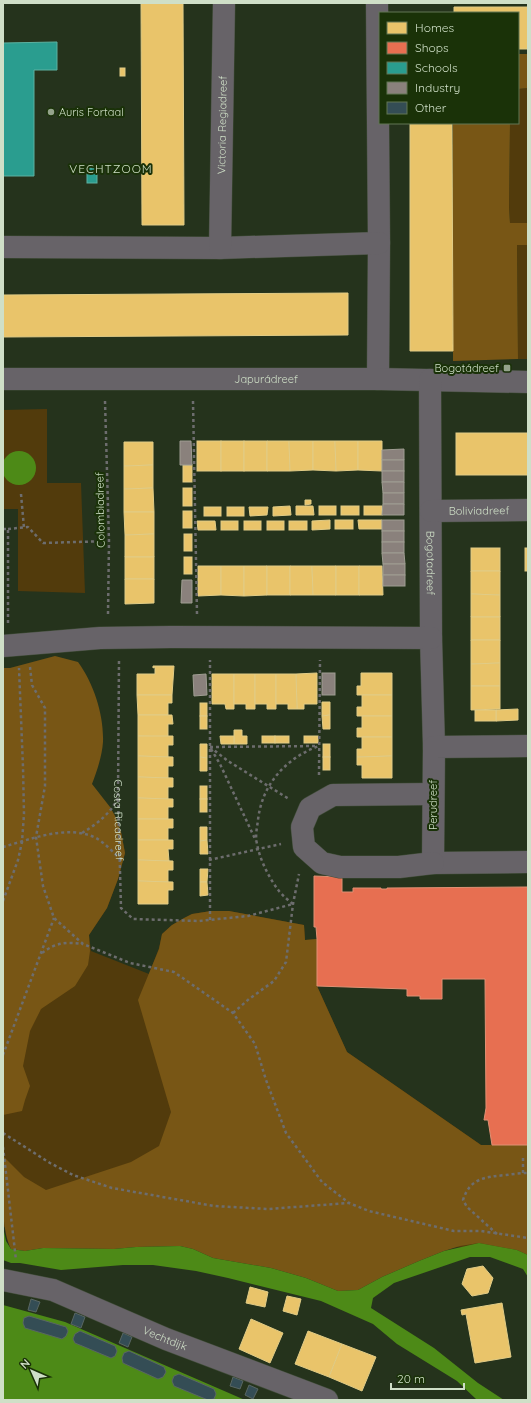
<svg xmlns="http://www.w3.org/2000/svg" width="531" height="1403" font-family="Quicksand,sans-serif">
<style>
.green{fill:#523b0c}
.forest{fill:#785615}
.water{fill:#4d8a17}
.homes{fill:#e9c46a;stroke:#e1cc86}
.shops{fill:#e76f51;stroke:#e09174}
.schools{fill:#2a9d8f;stroke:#5cb1a0}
.industry{fill:#8a817c;stroke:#9f9d92}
.building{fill:#344d55;stroke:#596663}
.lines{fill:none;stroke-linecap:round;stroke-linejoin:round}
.street-casing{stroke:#414d39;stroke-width:23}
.path{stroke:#6d6d6e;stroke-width:2.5;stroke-dasharray:3 3;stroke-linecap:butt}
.street{stroke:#676368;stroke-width:22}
.poi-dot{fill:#94a38b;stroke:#1a3208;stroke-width:1.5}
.labels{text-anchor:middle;stroke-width:4;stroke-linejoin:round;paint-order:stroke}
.poi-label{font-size:11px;fill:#cfdfc7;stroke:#1a3208;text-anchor:start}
.street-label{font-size:11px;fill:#cfdfc7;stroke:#1a3208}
.neighbourhood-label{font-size:12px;letter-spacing:1px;fill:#cfdfc7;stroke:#1a3208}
</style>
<rect width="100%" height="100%" fill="#25331c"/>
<g class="green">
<polygon points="528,88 528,223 510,223 509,208 510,123 518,123 518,89"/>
<polygon points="517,245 528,245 528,359 518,359"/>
<polygon points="47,409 47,483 81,483 85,593 18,591 18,509 3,509 3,410"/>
<polygon points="3,802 110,807 115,816 121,832 125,853 118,879 107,908 89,935 91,951 149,974 159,948 162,934 172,925 192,914 211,911 229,911 304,925 305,940 317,939 317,986 347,1052 481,1145 492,1145 528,1255 517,1250 3,1227"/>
</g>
<g class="forest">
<polygon points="518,54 528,54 528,88 518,89"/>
<polygon points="453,123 510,123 509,208 510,223 528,223 528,245 517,245 518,359 453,361"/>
<path d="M55,656L78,662C94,684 104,715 103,742C102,756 97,771 92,784L110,807L115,816L121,832L125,853L118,879L107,908L89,935L90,951L88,965L75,986L41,1009L30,1031L23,1066L30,1086L25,1100L22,1111L3,1115V668H10Z"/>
<path d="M211,911H229L304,925L305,940L317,939V986L347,1052L481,1145H528V1255L517,1250L479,1243L460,1246L444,1251L419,1261L382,1277L358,1290L338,1291L306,1278L271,1268L213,1258L193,1249L180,1246L136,1247L114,1249L43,1248L25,1251L11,1249C0,1228 3,1181 3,1156L24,1177L46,1190L131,1162L159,1146L171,1112L138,1000L159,949L162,934L172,925L184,918L192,914Z"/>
</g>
<g class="water">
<circle cx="19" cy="468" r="17"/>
<polygon points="3,1227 6,1241 11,1249 25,1251 43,1248 114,1249 136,1247 180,1246 193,1249 213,1258 271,1268 306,1278 338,1291 358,1290 382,1277 419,1261 444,1251 479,1243 517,1250 528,1255 528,1277 523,1269 490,1257 470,1257 394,1283 373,1298 371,1308 434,1348 478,1383 504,1400 476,1399 457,1381 397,1344 373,1324 321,1301 228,1278 196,1271 153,1265 123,1265 61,1270 20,1263 11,1263 3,1260"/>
<polygon points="3,1305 65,1322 245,1400 3,1400"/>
</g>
<g class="homes">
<polygon points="141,3 183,3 184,225 142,225"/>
<polygon points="454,7 528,7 528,49 518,49 518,13 454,13"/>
<rect x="120" y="68" width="5" height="8"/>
<polygon points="410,123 452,123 453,351 410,351"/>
<polygon points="348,293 348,335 3,337 3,295"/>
<rect x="456" y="433" width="72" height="42"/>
<rect x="197" y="441" width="24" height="30"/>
<rect x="221" y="441" width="23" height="30"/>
<rect x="244" y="441" width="23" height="30"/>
<polygon points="267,441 289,441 290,471 267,471"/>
<polygon points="289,441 313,441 313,470 290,471"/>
<polygon points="313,441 335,441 336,471 313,470"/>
<polygon points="335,441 358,441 358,470 336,471"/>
<polygon points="358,441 382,441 382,471 358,470"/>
<polygon points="124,442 153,442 153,465 124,466"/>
<polygon points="153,465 153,488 124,489 124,466"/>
<rect x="183" y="465" width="9" height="17"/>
<polygon points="153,488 154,512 124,512 124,489"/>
<rect x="183" y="488" width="9" height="18"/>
<polygon points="305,500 311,500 311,504 305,505"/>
<polygon points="290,506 291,515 273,516 273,507"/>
<polygon points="296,506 313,506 314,515 296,515"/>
<rect x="319" y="506" width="17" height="9"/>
<rect x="341" y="506" width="18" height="9"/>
<rect x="364" y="506" width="18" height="9"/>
<rect x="204" y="507" width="17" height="9"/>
<rect x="227" y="507" width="17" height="9"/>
<polygon points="249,507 268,507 267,515 250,516"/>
<rect x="183" y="511" width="9" height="17"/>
<polygon points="124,512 154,512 154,534 125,535"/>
<polygon points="330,520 330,529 312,530 312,521"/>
<rect x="335" y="520" width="18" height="9"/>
<polygon points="358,520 382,520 382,529 359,529"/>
<polygon points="197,521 215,521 216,530 198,530"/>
<rect x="221" y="521" width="17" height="9"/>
<rect x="244" y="521" width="17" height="9"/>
<rect x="267" y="521" width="17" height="9"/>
<rect x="289" y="521" width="18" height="9"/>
<polygon points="154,534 154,557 125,557 125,535"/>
<rect x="184" y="534" width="8" height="17"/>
<rect x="471" y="548" width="29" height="23"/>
<rect x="525" y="548" width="3" height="23"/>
<rect x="125" y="557" width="29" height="22"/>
<rect x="184" y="557" width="8" height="17"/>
<polygon points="198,566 221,566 221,595 198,596"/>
<polygon points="221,566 244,566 244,596 221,595"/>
<polygon points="244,566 267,566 267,595 244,596"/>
<rect x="267" y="566" width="23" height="29"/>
<polygon points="290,566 312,566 313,595 290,595"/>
<polygon points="312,566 336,566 336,595 313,595"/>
<rect x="336" y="566" width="23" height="29"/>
<polygon points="359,566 382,566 383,595 359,595"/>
<polygon points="471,571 500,571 500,595 471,594"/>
<polygon points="125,579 154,579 154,603 125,604"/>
<polygon points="471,594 500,595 500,617 471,617"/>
<rect x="471" y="617" width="29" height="23"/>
<polygon points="471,640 500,640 500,663 471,664"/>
<polygon points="500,663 500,686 471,686 471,664"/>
<polygon points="153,666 174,666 172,695 137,695 137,674 155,674 155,667 153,668"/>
<polygon points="317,673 317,704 304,704 304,709 297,709 296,674"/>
<polygon points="361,673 392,673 392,695 357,695 357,686 361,686"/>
<polygon points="212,674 234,674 234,709 226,709 225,704 212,704"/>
<polygon points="234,674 255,674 255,709 246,709 246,704 234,704"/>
<polygon points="255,674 276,674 276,709 267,709 267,704 255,704"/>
<polygon points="276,674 296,674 297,709 288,709 288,704 276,704"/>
<polygon points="471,686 500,686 500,709 471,710"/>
<polygon points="137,695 172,695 172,703 168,703 168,715 138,715"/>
<polygon points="362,695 392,695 392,716 357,716 357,707 362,707"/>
<polygon points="322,702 330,702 330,715 322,716"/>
<rect x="200" y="703" width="7" height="13"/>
<polygon points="518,709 518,720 496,721 496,710"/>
<rect x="475" y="710" width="21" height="11"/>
<polygon points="138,715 172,715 173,724 168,724 168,737 138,736"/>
<polygon points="330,715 330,729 323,729 322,716"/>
<rect x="200" y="716" width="7" height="13"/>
<polygon points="362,716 392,716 392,737 357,737 357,728 362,728"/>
<polygon points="234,730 242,730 242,736 247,736 247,744 234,744"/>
<polygon points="138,736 173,736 173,745 168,745 168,757 138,756"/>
<polygon points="220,736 234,736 234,744 221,744"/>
<rect x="262" y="736" width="13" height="7"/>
<rect x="275" y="736" width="14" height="7"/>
<rect x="304" y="736" width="14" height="7"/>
<polygon points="362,737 392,737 392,756 357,757 357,749 362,749"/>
<polygon points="200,744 207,744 207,758 200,757"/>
<rect x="323" y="744" width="7" height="13"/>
<polygon points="138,756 173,757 173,766 168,766 168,778 138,777"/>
<polygon points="392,756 392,778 362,778 362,765 357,765 357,757"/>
<polygon points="200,757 207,758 207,771 200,771"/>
<rect x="323" y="757" width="7" height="13"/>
<polygon points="138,777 173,778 173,787 168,787 168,799 138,798"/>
<rect x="200" y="786" width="7" height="13"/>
<polygon points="138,798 173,799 173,807 168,807 168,819 138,819"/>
<rect x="200" y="799" width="7" height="13"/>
<polygon points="138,819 173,819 173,828 168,828 168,840 138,840"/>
<polygon points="200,827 207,827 207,840 200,841"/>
<polygon points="138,840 173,840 173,849 168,849 169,861 138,860"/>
<polygon points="207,840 208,854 200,854 200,841"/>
<polygon points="138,860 173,861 173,870 168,870 168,882 138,881"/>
<polygon points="200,869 208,869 207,882 200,882"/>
<polygon points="138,881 173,882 173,890 168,890 168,904 138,904"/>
<polygon points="200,882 207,882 208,895 200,896"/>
<polygon points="483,1266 493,1278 488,1293 472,1296 462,1284 467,1269"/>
<polygon points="250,1287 268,1292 265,1307 246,1303"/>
<polygon points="287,1296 301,1299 297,1315 283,1311"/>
<polygon points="502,1303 511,1357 475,1363 466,1314 462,1315 461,1310"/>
<polygon points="251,1319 283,1333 270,1363 239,1349"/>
<polygon points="308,1331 342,1344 329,1377 295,1364"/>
<polygon points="342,1344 376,1357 362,1391 329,1377"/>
</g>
<polygon class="shops" points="314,876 342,877 342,892 353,892 353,888 381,888 381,889 387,889 387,888 528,887 528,1145 492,1145 488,1120 484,1120 486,1108 485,979 442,979 442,999 420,999 420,996 407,996 407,989 317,986 317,939 316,927 314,927"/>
<g class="schools">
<polygon points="56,42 57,42 57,70 34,70 34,176 3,176 3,43"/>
<rect x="87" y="168" width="10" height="15"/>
</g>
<g class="industry">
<polygon points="180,441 191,441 192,465 180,465"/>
<polygon points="404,449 404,460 382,460 382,450"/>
<rect x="382" y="460" width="22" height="11"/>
<rect x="382" y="471" width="22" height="11"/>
<polygon points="382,482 404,482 404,493 383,493"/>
<rect x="383" y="493" width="21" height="11"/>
<polygon points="383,504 404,504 404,515 382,515"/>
<rect x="382" y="520" width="22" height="11"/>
<rect x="382" y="531" width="22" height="11"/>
<rect x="382" y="542" width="22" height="11"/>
<polygon points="382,553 404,553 405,564 383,564"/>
<rect x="383" y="564" width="22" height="11"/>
<rect x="383" y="575" width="22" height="11"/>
<polygon points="182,580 192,580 192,603 181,603"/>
<rect x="322" y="673" width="13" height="22"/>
<polygon points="206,674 207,695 194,696 193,675"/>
</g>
<g class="building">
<polygon points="31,1299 40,1302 36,1312 28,1310"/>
<polygon points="75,1313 85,1317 81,1328 71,1324"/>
<polygon points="29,1316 66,1327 68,1331 66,1336 62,1339 25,1328 23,1323 24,1318"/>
<polygon points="80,1331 115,1346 117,1351 115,1356 111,1358 75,1343 73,1339 75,1334"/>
<polygon points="123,1333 132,1337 128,1347 119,1343"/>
<polygon points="129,1351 164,1367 166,1372 163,1377 158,1379 123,1363 122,1358 124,1353"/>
<polygon points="179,1374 214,1389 216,1394 214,1399 208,1400 174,1386 172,1381 174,1376"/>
<polygon points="233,1377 243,1381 240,1389 230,1386"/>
<polygon points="249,1385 258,1389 253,1399 245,1395"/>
</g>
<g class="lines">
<defs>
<g id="street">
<polyline points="377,3 379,243 378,379"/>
<polyline points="3,247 220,248 379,243"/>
<path id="s2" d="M220,248L224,3"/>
<path id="s3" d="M3,379H378L528,382"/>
<path id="s4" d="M430,380L431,638L434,747"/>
<path id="s5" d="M431,511L528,510"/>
<polyline points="3,646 100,638 171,637 431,638"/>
<polyline points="528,746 434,747 433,863 528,862"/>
<polyline points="433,794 333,795 310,808 302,827 304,847 322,863 340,867 399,867 433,863"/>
<path id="s6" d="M3,1280L53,1290L166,1339L327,1400"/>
</g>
</defs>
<use href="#street" class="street-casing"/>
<g class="path">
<polyline points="105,401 109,541 108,614"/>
<polyline points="193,401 197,614"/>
<polyline points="21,494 24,528"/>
<polyline points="3,529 8,529 8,623"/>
<polyline points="8,529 28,527 43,543 109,541"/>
<path id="s1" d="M119,661L118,796L121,908L133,919L199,921L248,916L293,904"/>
<polyline points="30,667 32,685 45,708 45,786 36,837 43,886 54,918 83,944 130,963 174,972 233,1013 255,1044 266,1080 286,1133 322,1182 349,1203"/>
<polyline points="210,747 228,761 289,799"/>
<polyline points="210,747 317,746"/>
<polyline points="211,749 220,764 256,841"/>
<polyline points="319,775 320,660"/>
<path d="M82,833C97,824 111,813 118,798"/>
<path d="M3,847C31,839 68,824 96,838C105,843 113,852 120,859"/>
<polyline points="209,860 281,844"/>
<polyline points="3,901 18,860 22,842 24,814 23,767 19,668"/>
<path d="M293,904C288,900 283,896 279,891C269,878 260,860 257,844C255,836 257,828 258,820C262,784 286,758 319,746"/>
<polyline points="210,920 210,660"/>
<path d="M42,953C57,942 65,942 83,944"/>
<polyline points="233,1013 249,999 274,981 286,962 293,904 299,874"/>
<polyline points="3,1055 54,918"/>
<polyline points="3,1133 50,1163 73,1175 112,1188 214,1206 268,1209 349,1203 369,1211 454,1231 481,1231 528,1238"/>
<polyline points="3,1147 16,1260"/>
<polyline points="523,1173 523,1155"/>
<path d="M497,1234L467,1207L463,1200C470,1178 485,1177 506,1175C513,1174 521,1173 528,1173"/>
</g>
<use href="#street" class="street"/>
</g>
<g class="poi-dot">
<circle cx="51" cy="112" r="4"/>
<rect x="503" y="364" width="8" height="8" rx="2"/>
</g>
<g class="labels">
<g class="poi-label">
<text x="59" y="116">Auris Fortaal</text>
<text x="499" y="372" text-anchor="end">Bogotádreef</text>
</g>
<g class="street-label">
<text dy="4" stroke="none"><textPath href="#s2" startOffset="123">Victoria Regiadreef</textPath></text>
<text dy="4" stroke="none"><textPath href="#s3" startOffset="263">Japurádreef</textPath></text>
<text transform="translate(100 510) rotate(-91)" y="4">Colombiadreef</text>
<text dy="4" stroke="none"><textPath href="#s5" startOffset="48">Boliviadreef</textPath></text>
<text dy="4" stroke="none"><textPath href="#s4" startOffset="183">Bogotadreef</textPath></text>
<text transform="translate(433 805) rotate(-90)" y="4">Perudreef</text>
<text dy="4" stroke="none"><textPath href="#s1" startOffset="159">Costa Ricadreef</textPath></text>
<text dy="4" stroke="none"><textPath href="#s6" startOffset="173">Vechtdijk</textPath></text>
</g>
<g class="neighbourhood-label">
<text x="111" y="173">VECHTZOOM</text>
</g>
</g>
<rect width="531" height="1403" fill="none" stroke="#cfdfc7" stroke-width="8"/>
<rect x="379" y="12" width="140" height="112" fill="#1a3208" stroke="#627754"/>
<rect x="387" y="22" width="20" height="12" fill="#e9c46a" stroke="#627754"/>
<text x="415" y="32" font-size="12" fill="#cfdfc7">Homes</text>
<rect x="387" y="42" width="20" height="12" fill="#e76f51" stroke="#627754"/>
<text x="415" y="52" font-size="12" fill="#cfdfc7">Shops</text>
<rect x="387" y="62" width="20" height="12" fill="#2a9d8f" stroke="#627754"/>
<text x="415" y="72" font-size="12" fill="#cfdfc7">Schools</text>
<rect x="387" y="82" width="20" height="12" fill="#8a817c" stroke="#627754"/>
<text x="415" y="92" font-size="12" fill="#cfdfc7">Industry</text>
<rect x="387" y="102" width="20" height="12" fill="#344d55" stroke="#627754"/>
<text x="415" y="112" font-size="12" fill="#cfdfc7">Other</text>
<g transform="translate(32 1371) rotate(315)" stroke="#1a3208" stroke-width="3" paint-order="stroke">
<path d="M0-3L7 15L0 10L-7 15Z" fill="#cfdfc7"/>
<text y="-6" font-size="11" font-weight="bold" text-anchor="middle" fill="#cfdfc7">N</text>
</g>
<path d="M391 1383v6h73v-6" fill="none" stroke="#cfdfc7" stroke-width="2"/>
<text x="397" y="1383" font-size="12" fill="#cfdfc7" stroke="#1a3208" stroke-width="3" paint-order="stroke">20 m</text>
</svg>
